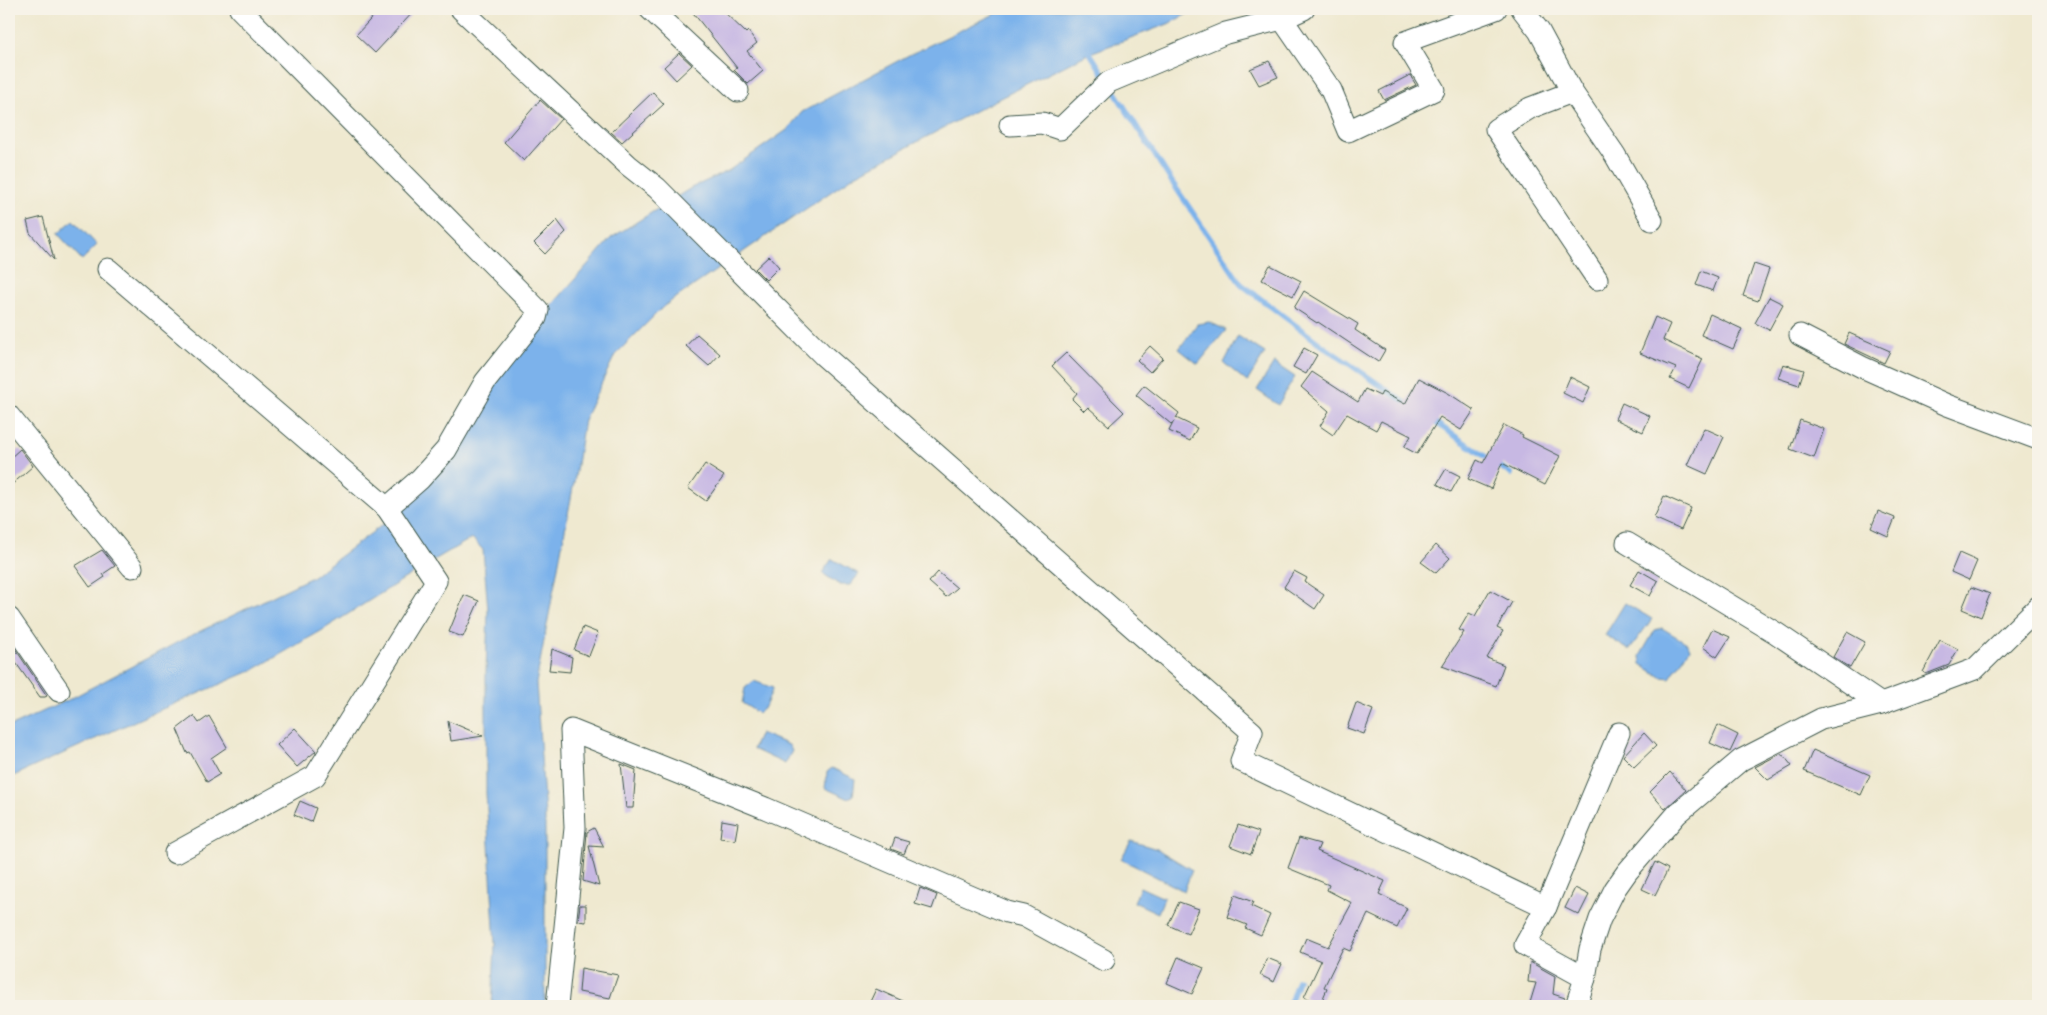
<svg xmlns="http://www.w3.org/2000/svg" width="2047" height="1015" font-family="'Indie Flower',sans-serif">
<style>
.water{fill:#7cb2eb;stroke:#4e7890}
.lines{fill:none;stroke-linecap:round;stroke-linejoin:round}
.stream{stroke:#7cb2eb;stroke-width:5.5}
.building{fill:#c7b8e3}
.minor-casing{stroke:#3e574b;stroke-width:23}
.minor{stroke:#fff;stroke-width:21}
</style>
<rect width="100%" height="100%" fill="#f7f3e8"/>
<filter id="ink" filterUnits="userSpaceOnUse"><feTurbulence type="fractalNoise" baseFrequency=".02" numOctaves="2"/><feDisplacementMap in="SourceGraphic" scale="10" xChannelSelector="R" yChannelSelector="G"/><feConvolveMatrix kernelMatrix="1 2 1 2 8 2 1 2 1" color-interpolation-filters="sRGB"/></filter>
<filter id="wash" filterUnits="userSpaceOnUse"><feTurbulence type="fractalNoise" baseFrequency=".0096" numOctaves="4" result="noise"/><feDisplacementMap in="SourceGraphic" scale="20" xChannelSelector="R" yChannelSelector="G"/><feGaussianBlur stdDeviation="1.12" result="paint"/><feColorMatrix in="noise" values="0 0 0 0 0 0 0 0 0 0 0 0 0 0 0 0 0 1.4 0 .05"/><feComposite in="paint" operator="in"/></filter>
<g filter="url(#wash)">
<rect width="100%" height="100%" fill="#efe9d0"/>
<g class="water">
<polygon points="1005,9 1197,9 1168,24 1090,53 992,102 857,174 664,306 615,355 584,420 575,477 536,683 545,815 545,1006 492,1006 495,945 486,793 486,672 488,610 483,550 472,538 434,560 321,631 253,670 146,716 9,778 9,727 68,700 178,642 312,577 389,520 533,327 611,238 691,188 728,171 787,130 802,112 909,55"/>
<polygon points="73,220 97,245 82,260 58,234"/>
<polygon points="1209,322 1226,330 1198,364 1179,349 1197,324"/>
<polygon points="1238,336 1265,353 1247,382 1224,363"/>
<polygon points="1274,363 1295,377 1278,405 1257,390"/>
<polygon points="832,559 859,574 850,585 840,585 822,573"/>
<polygon points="1625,603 1652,619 1629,650 1605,635"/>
<polygon points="1662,628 1687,643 1690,649 1670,678 1661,677 1641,664 1640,656 1655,630"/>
<polygon points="754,681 773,688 765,707 758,713 742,703 745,688"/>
<polygon points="760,733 789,745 792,751 785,764 753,749"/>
<polygon points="832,768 855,779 853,796 847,798 825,788 827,772"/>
<polygon points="1131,841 1157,849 1192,870 1184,891 1121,859"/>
<polygon points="1140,887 1164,898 1158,913 1134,902"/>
</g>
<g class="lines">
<g class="stream">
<polyline points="1090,53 1170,179 1241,284 1323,346 1412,407"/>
<polyline points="1430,419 1511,474"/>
<polyline points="1289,1006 1298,980"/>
</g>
</g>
<g id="blocks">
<g class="building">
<polygon points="380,9 416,9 375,53 356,35"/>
<polygon points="690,9 721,9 746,33 748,31 757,43 747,51 763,71 748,84 734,70 737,68"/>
<polygon points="679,53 692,65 676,80 664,67"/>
<polygon points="1269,61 1278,77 1259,85 1250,69"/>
<polygon points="1410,75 1416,85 1384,100 1379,91"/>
<polygon points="653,92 664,104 622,142 611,132"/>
<polygon points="540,100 561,119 524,161 504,142"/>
<polygon points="43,217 54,260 30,233 27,221"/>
<polygon points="557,220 566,232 545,254 534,243"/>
<polygon points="769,256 779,267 766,280 755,269"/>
<polygon points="1754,264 1769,269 1758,301 1743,296"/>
<polygon points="1270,265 1301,281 1293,296 1262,280"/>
<polygon points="1701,271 1718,278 1713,291 1696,285"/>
<polygon points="1304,291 1358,324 1355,330 1385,350 1378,362 1318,322 1317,323 1294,308"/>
<polygon points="1769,297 1783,304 1769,330 1755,323"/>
<polygon points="1710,314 1742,329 1733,349 1701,335"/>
<polygon points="1655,317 1670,324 1663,340 1703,359 1689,388 1670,379 1676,368 1640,353"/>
<polygon points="1849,333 1890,351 1884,363 1844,344"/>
<polygon points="697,334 720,354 709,366 686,346"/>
<polygon points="1150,346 1163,358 1150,372 1137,360"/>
<polygon points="1304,348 1317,355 1306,374 1293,367"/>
<polygon points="1066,353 1124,412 1109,426 1088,407 1084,411 1072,399 1077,393 1052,366"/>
<polygon points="1783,364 1804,370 1799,385 1778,378"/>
<polygon points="1312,372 1358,402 1365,389 1380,396 1382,392 1405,404 1419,378 1448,393 1474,410 1461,430 1440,417 1417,454 1404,447 1411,436 1381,421 1376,430 1347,414 1333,435 1320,426 1329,411 1301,387"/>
<polygon points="1570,377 1590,387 1583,403 1563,393"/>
<polygon points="1144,385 1179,413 1176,418 1197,428 1190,441 1169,431 1174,421 1171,424 1136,395"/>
<polygon points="1622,403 1650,416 1643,432 1615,419"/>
<polygon points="1800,420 1824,429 1814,458 1790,449"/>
<polygon points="1504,425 1523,435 1522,437 1560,456 1545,485 1502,463 1491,489 1468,479 1477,460 1483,463"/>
<polygon points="1704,428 1724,437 1707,474 1687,465"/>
<polygon points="20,449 33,466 9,487 9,459"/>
<polygon points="705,464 724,476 706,501 688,488"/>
<polygon points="1446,469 1460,476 1451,492 1437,484"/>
<polygon points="1664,496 1691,508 1681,530 1654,518"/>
<polygon points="1878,511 1895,518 1888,536 1871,528"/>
<polygon points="1436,545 1450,558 1436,573 1421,562"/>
<polygon points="102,550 115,566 103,574 105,577 90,587 75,566"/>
<polygon points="1959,553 1977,561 1969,580 1951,572"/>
<polygon points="1639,570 1658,581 1650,596 1630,585"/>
<polygon points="1294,571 1307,578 1305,582 1324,595 1315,609 1284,587"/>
<polygon points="938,572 957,588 946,597 929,582"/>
<polygon points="1971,587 1990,594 1981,617 1962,609"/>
<polygon points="1490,590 1512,602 1497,628 1503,631 1487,658 1504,665 1496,686 1442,666 1464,632 1459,630 1469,613 1475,616"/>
<polygon points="464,595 479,601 463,637 449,632"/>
<polygon points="583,627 598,633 589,656 574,650"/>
<polygon points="1712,629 1730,637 1717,657 1703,647"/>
<polygon points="1847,632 1865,642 1850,668 1833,657"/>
<polygon points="1940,640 1958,649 1949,665 1926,674 1923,672"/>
<polygon points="12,644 47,696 45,697 40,697 9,653 9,646"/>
<polygon points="552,649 572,657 570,672 549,670"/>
<polygon points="1356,703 1373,710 1364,734 1347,728"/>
<polygon points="194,716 199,723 209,716 227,747 211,758 220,774 207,782 190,752 187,753 177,729"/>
<polygon points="448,721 483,736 451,741"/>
<polygon points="1718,725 1738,735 1730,752 1710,743"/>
<polygon points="295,728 316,751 297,767 277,745"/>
<polygon points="1644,733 1656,746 1634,767 1623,756"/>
<polygon points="1813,750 1870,775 1861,795 1804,771"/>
<polygon points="1780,754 1784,756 1792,766 1768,780 1755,767"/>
<polygon points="621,764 636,770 633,808 626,808"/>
<polygon points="1670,772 1686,790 1665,809 1650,792"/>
<polygon points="300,801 316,808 311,822 294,815"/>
<polygon points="722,820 738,823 735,840 720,838"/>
<polygon points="1238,825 1259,832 1251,854 1230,846"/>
<polygon points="594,828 604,847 589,846 599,886 583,881 587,832"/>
<polygon points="895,838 909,842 904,854 891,849"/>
<polygon points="1299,838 1320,844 1317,851 1385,881 1379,894 1407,908 1397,928 1368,914 1350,951 1343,948 1324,987 1327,989 1320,1005 1304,997 1321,961 1300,952 1306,938 1328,947 1352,903 1327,890 1329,885 1288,868"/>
<polygon points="1655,862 1668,869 1655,895 1642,889"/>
<polygon points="920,888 937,895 932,909 915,904"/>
<polygon points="1575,888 1589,895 1579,915 1565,908"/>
<polygon points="1235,895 1253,902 1251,906 1270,915 1261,935 1245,928 1247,925 1227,917"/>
<polygon points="1179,902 1199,909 1188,934 1168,925"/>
<polygon points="580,905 586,905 586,922 578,921"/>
<polygon points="1178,957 1204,968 1192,994 1167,983"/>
<polygon points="1267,958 1282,964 1274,982 1260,975"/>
<polygon points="1530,962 1555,976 1553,994 1565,998 1564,1006 1529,1006 1536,983 1528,982"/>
<polygon points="581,968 618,975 610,998 579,992"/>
<polygon points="876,989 914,1006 868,1006"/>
</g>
</g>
</g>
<g filter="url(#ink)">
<use href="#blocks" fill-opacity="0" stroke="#3e574b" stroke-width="1"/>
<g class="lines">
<defs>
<g id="minor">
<polyline points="240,9 538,310 536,318 485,382 446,450 420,479 387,508"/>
<polyline points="461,9 628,165 657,188 823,355 1252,732 1241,761 1546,907 1619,733"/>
<polyline points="650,9 738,91"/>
<polyline points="1279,9 1282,19 1331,90 1348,131 1434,90 1405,42 1496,9"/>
<polyline points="1522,9 1539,31 1572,92 1615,155 1652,220"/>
<polyline points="1572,92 1530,108 1496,129 1597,279"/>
<polyline points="1010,125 1042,123 1060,129 1109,82 1226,33 1282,19 1304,9"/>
<polyline points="108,269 387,508 436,581 315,776 175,853"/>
<polyline points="1800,335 1862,367 1947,405 2038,439"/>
<polyline points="9,416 132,567"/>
<polyline points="1627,543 1776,633 1881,704 1975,669 2038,607"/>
<polyline points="9,618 59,691"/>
<polyline points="1546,907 1525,945 1585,978 1576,1006"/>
<polyline points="1585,978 1590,949 1600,919 1615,889 1627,872 1677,814 1741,760 1821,719 1881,704"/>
<polyline points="557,1006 575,828 571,730 765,808 1007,912 1024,916 1104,960"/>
</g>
</defs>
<use href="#minor" class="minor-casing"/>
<use href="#minor" class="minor"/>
</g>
</g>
<rect width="2047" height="1015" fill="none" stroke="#f7f3e8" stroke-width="30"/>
</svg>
